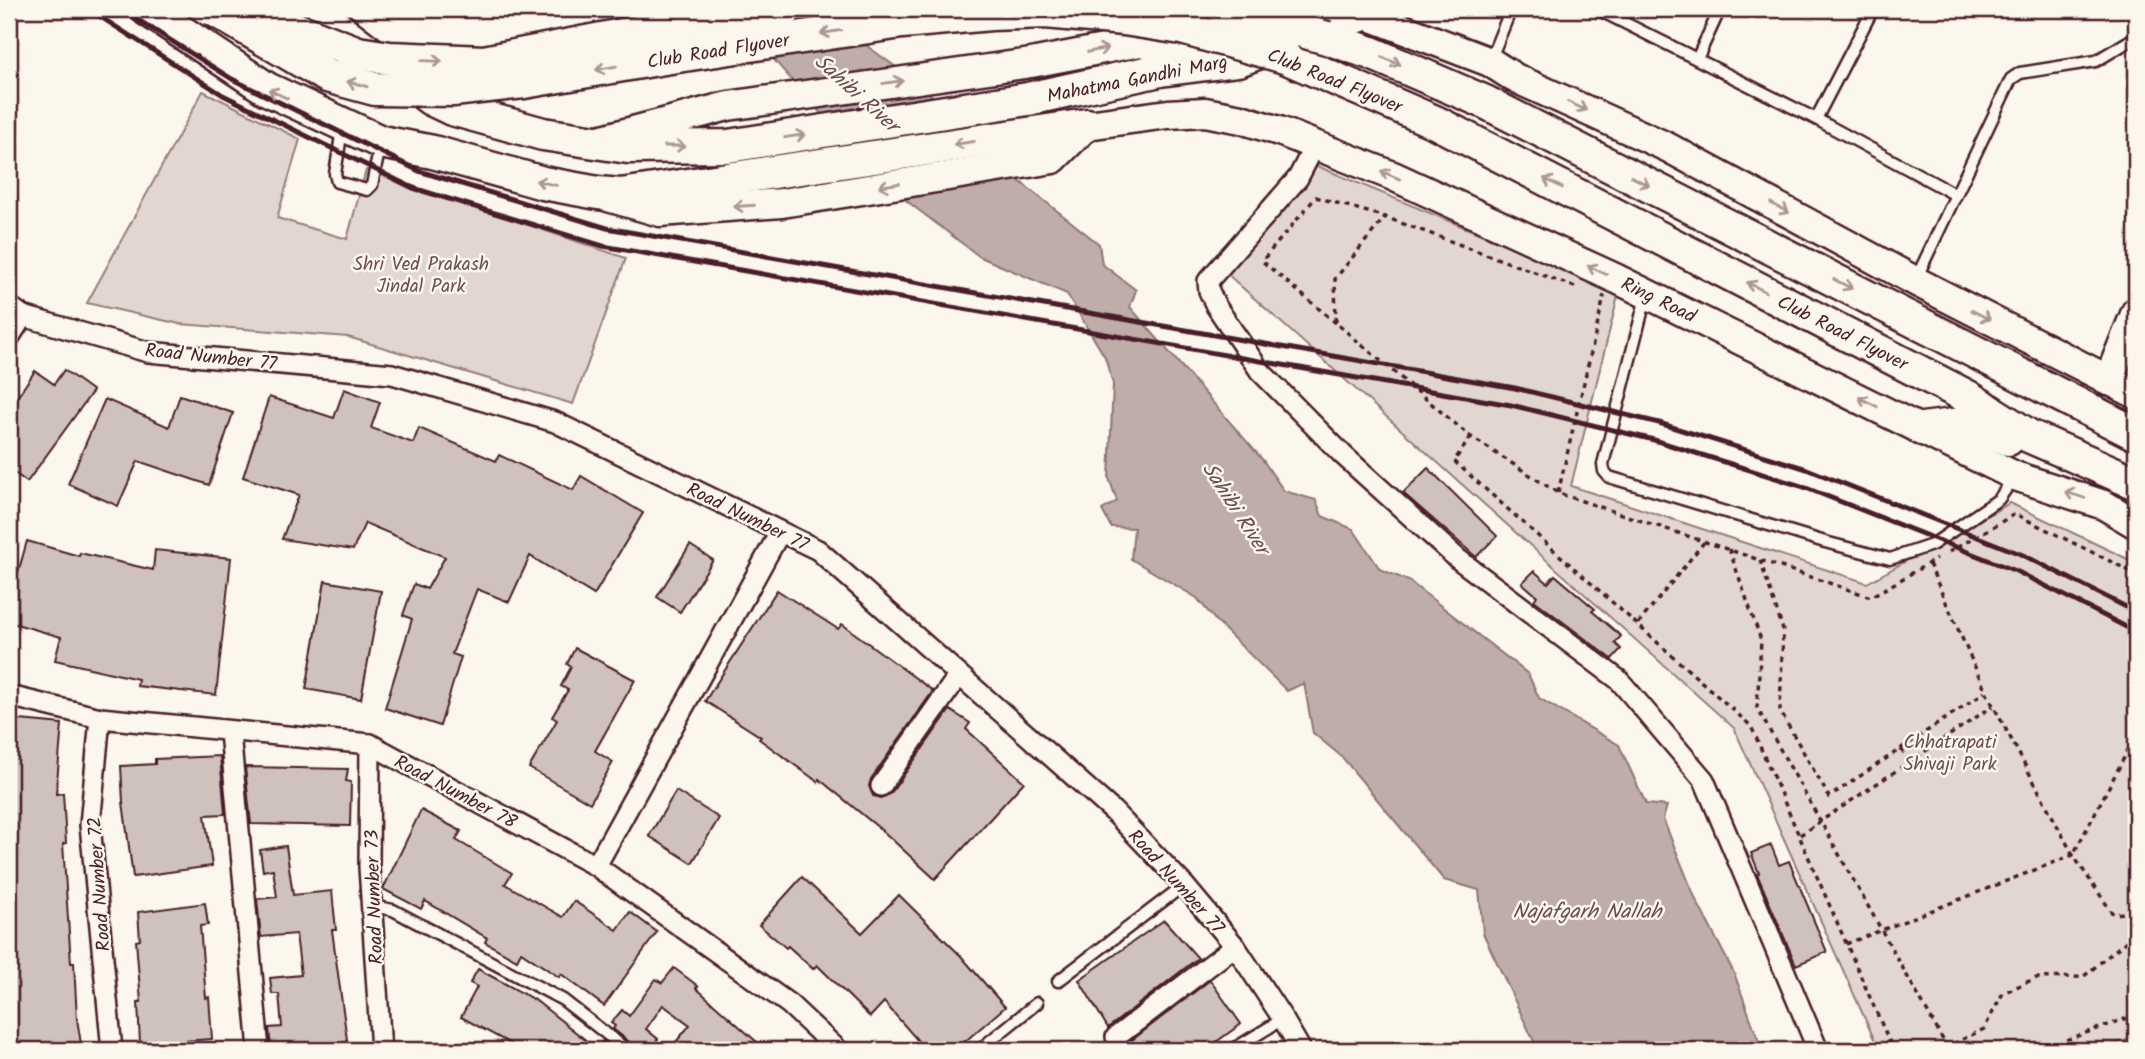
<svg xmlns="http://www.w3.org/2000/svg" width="2145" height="1059" font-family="Kalam,sans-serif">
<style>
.green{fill:#e2d7d0;stroke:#967b7e;stroke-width:2}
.water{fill:#bfadaa;stroke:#907477;stroke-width:2}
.building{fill:#cfc2bc;stroke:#4a1f2b;stroke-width:2}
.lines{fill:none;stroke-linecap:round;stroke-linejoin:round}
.lane-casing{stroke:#4a1f2b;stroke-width:15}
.street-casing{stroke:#4a1f2b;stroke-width:24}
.secondary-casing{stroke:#4a1f2b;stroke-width:33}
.primary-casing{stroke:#4a1f2b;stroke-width:37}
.path{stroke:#4a1f2b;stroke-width:3.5;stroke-dasharray:5 5;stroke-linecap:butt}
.lane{stroke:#fbf7ec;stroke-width:10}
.street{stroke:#fbf7ec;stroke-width:19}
.secondary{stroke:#fbf7ec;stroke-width:28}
.primary{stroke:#fbf7ec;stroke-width:32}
.rail{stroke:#4a1f2b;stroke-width:5}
.primary-bridge-casing{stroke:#4a1f2b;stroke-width:37;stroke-linecap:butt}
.primary-bridge{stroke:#fbf7ec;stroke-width:32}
.oneway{stroke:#ab9695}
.labels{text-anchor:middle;stroke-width:5;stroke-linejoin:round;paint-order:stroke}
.street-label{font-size:19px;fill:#4a1f2b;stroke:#fbf7ec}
.park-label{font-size:19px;fill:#704d54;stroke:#fbf7ec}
.water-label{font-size:21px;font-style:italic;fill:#6d4a51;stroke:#fbf7ec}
</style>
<rect width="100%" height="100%" fill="#fbf7ec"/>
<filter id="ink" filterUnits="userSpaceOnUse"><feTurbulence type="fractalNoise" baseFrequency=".0143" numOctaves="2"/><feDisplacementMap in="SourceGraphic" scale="14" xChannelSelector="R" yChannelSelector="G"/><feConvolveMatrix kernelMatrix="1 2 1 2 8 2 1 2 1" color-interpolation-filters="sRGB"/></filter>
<g filter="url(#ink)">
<g class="green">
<polygon points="203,91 300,139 277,218 347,239 366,170 626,258 573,404 348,337 180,324 87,303"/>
<polygon points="1317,166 1619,292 1571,486 1867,583 2010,503 2136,563 2136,1037 2096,1050 1879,1050 1734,728 1226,273"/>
</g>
<polygon class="water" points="693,9 824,9 856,38 922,86 1003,168 1099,244 1102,264 1136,290 1130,307 1262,459 1284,491 1316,500 1322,516 1353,529 1380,569 1409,581 1528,674 1539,698 1619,745 1646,804 1667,806 1663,819 1696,900 1734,973 1762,1050 1538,1050 1483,933 1479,890 1444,880 1342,757 1313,733 1304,683 1287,691 1216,621 1197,598 1131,559 1134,528 1111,527 1102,510 1117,501 1109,478 1113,384 1105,357 1067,294 980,257 878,179 770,55"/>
<g class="building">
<polygon points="64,370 93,391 27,482 9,469 9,409 35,371 54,384"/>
<polygon points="344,389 380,402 371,428 413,443 419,428 496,461 499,455 573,490 581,476 643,513 594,595 530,556 509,602 477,589 452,654 461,657 440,726 385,708 412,619 403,615 414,584 427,589 445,557 365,523 353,550 282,539 299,495 243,477 269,397 334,418"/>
<polygon points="180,395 233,413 209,485 138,461 118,506 68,484 105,399 169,427"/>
<polygon points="1428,468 1497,536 1476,557 1403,493"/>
<polygon points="27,541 79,556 80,553 153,570 155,550 231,558 216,695 137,686 138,679 55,660 61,637 9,622 9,605"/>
<polygon points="690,545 713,560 680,612 657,597"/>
<polygon points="1534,571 1548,583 1555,575 1595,609 1592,611 1621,636 1615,643 1621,649 1612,659 1534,600 1537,596 1522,583"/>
<polygon points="325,581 381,591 361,699 306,689"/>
<polygon points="777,590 838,629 842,624 933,691 871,779 869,786 873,796 881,798 891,793 950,710 970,723 966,729 1024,782 935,879 885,833 819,779 818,782 759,739 761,737 705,701"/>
<polygon points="575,648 635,680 595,751 613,762 590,803 529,768 557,720 552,717 568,690 561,686 571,667 567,664"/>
<polygon points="9,719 62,724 56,794 63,793 66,843 63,844 71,963 74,963 77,1019 82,1050 9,1050"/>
<polygon points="220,756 225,814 205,815 212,866 133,877 123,802 121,766 155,764 155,759"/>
<polygon points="245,767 348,769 346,781 351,782 350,826 251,824"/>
<polygon points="676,791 719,818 692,863 649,836"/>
<polygon points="421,810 461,831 456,840 512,873 505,884 563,917 574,901 617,930 630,912 657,932 604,1006 561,974 559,977 521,952 517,960 485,942 487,938 425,901 421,909 383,889"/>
<polygon points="1771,845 1779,865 1789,861 1827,952 1796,965 1757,874 1759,873 1751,853"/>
<polygon points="286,846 293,895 332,891 336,930 332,930 348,1047 320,1050 271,1050 269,1028 282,1027 279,994 272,994 270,978 301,975 296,934 261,937 257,899 277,897 273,869 263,871 260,850"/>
<polygon points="802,877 862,933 899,895 961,956 1005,1007 955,1050 926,1050 884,1002 870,1017 817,965 813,969 788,946 786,948 759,925"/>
<polygon points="205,903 208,925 200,926 206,998 209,997 212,1039 140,1044 138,1002 141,1002 136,941 140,940 138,912"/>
<polygon points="1164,920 1198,958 1108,1028 1079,980"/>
<polygon points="674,968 698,986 696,988 766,1050 685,1050 676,1042 690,1025 663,1005 646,1029 658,1039 649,1050 634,1050 632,1044 613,1029 615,1026 611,1023 622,1010 629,1016 656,979 662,983"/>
<polygon points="478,969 535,1000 597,1049 603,1041 615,1050 507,1050 511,1044 461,1017 477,987 470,983"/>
<polygon points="1210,980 1241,1024 1205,1050 1099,1050 1107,1045 1117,1049 1123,1047"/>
</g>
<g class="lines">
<defs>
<g id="lane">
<polyline points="1597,9 1816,119"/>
<polyline points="1873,9 1816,119 1956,195"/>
<polyline points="1491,58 1511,9"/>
<polyline points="1697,59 1720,9"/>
<polyline points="342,129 335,174 337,182 367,190 372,185 380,146"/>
<polyline points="1916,279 2011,79 2020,73 2096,61 2136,37"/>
<polyline points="1646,297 1603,464 1604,471 1609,477 1825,542 1890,559 1932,545 1999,499 2013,479"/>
<polyline points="372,906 393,910 563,1000 627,1050"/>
<polyline points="1058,981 1184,885"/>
<polyline points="979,1050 1037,1003"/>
<polyline points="1232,1050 1283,1019"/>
</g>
<g id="street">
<polyline points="1315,145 1298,178 1208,281 1209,291 1216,306 1260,371 1343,455 1458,559 1619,680 1704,780 1818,1050"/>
<polyline points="9,306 23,316 148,352 392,374 555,422 818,550 1113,811 1184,885 1235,946 1283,1019 1301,1050"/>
<polyline points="9,338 23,316"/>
<polyline points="9,696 100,718 370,744 596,866 789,1004 838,1050"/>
<polyline points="100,718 90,825 112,1050"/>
<polyline points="230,732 259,1050"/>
<polyline points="370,744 369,867 381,1050"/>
<polyline points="881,786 959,675"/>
<polyline points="596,866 780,532"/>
<polyline points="1116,1037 1235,946"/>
</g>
<g id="secondary">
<polyline points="1364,14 1490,62 1515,78 1667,147 1915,281 2136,394"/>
<polyline points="595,141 728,106 1031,63 1140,42 1226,57"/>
<polyline points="608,197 660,212 782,203 1053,159 1087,125 1168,114 1205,112 1241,119 1282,132 1393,176 1617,279 2015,476 2104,505 2136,524"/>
<polyline points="2108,381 2136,312"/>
</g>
<g id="primary">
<polyline points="147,9 267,89 381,142 433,152 543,183 598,193 621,195 1087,125"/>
<polyline points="313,9 373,55"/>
<polyline points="1327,38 1371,53 1485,102 2136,434"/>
<polyline points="1285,57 1437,123 1968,397 2029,436 2136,483"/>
<polyline points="409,82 431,99 452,109 543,134 628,147 728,146 1028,99 1160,70 1238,60 1364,14"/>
<polyline points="1922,429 1970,423 2008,439"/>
</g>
</defs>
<use href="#lane" class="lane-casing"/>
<use href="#street" class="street-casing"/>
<use href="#secondary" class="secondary-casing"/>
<use href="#primary" class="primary-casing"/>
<g class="path">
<polyline points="1575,287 1385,217 1335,279 1336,323 1471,437 1558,493 1871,597 1936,559"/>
<polyline points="1336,323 1262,261 1316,197 1385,217"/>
<polyline points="1471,437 1454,461 1751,726 1893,1050"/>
<polyline points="1558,493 1604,297 1602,296"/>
<polyline points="1729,549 1761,640 1757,708 1947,1047 1984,1029 2003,993 2036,978 2083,977 2136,933"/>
<polyline points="1949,552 2015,514 2136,574"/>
<polyline points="1760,560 1783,630 1780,711 1829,797 1985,692"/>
<polyline points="1929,564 1986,692 2073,855 2136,735"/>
<polyline points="1638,624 1705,541"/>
<polyline points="1901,749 1909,762"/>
<polyline points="1800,835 1993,706"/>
<polyline points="1846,944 2073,855 2113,914 2136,912"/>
<polyline points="2038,1050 2136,1015"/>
</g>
<use href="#lane" class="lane"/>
<use href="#street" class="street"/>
<use href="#secondary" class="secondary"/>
<use href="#primary" class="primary"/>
<g class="rail">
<polyline points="88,9 223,95 413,188 603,246 1511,405 1654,440 1801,486 2016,571 2136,632"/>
<polyline points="121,9 232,79 419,171 607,228 1515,388 1659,423 1807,469 2023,555 2136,612"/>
</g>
<defs>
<g id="primary-bridge">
<polyline points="213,9 327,76 375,89 453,90 524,82 664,58 902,22 991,14 1045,12 1124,19 1182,28 1285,57"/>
<polyline points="251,9 267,18 358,53 390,58 484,62 679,24 786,9"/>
<polyline points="1223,9 1327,38"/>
</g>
</defs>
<use href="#primary-bridge" class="primary-bridge-casing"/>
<use href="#primary-bridge" class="primary-bridge"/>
</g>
<defs><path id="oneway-shaft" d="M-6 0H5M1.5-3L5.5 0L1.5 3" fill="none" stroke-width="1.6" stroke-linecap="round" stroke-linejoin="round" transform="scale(1.75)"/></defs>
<g class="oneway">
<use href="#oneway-shaft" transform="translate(831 32) rotate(171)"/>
<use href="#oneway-shaft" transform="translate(1098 50) rotate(-11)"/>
<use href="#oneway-shaft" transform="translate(432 61) rotate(2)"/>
<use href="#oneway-shaft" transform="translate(1391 61) rotate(23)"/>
<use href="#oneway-shaft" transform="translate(606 68) rotate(170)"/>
<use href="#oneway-shaft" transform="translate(893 82) rotate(-9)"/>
<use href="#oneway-shaft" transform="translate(357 84) rotate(-165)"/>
<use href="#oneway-shaft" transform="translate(278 94) rotate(-155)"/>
<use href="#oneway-shaft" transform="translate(1577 106) rotate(25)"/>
<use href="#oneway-shaft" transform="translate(795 136) rotate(-9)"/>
<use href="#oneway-shaft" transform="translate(964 143) rotate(171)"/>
<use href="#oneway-shaft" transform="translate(675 146)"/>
<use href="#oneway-shaft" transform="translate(1390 175) rotate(-157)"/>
<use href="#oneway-shaft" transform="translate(1640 181) rotate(27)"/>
<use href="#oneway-shaft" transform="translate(546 183) rotate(-167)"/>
<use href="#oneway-shaft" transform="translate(1553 183) rotate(-153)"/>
<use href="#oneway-shaft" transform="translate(889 185) rotate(171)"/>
<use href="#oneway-shaft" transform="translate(744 206) rotate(176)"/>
<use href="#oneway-shaft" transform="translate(1780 208) rotate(28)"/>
<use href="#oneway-shaft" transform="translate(1597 270) rotate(-155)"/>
<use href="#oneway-shaft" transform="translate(1843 284) rotate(27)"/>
<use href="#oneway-shaft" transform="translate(1756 287) rotate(-153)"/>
<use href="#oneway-shaft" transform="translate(1981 315) rotate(27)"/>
<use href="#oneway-shaft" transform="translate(1868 402) rotate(-153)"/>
<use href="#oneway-shaft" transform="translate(2075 495) rotate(-162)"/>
</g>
</g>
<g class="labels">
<g class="street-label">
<text transform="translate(718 50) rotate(-9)" y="7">Club Road Flyover</text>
<text transform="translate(1137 78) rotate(-11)" y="7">Mahatma Gandhi Marg</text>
<text transform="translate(1335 80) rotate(22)" y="7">Club Road Flyover</text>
<text transform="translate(1659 299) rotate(26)" y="7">Ring Road</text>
<text transform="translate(1843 332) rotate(27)" y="7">Club Road Flyover</text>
<text transform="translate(211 356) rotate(6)" y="7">Road Number 77</text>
<text transform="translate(748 516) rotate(26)" y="7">Road Number 77</text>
<text transform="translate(456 791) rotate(28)" y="7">Road Number 78</text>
<text transform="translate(1177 881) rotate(48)" y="7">Road Number 77</text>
<text transform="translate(98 884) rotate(-94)" y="7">Road Number 72</text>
<text transform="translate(373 897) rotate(-92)" y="7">Road Number 73</text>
</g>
<g class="park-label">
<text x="421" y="270">Shri Ved Prakash<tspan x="421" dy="22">Jindal Park</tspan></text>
<text x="1950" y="748">Chhatrapati<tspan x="1950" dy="22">Shivaji Park</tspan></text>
</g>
<g class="water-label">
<text transform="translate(857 93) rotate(42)" y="7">Sahibi River</text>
<text transform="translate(1236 508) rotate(57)" y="7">Sahibi River</text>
<text x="1587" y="918">Najafgarh Nallah</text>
</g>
</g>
<rect width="2145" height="1059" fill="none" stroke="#fbf7ec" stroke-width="35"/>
<rect x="18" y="18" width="2110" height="1024" fill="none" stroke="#4a1f2b" stroke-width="2.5" filter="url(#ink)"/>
</svg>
